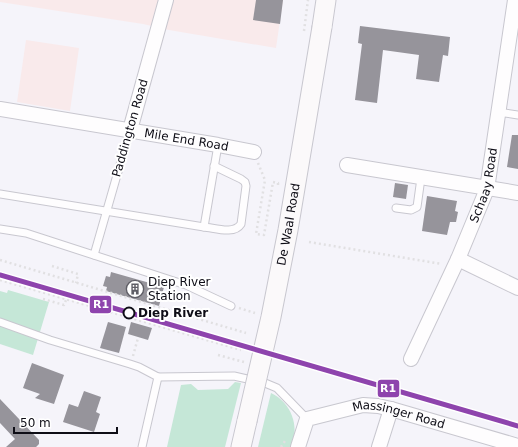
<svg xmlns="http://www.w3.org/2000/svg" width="518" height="447" font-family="'DejaVu Sans',sans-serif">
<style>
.commercial{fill:#f9eaeb}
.green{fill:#c5e7d7}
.building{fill:#96949b}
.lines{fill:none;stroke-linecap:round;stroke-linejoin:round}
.lane-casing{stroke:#c8c7cf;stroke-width:9}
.street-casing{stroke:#c8c7cf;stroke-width:16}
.secondary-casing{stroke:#c8c7cf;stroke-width:21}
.path{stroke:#e1e0e2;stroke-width:2.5;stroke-dasharray:2 3;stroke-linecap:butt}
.lane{stroke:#fefdfe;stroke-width:7}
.street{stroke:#fefdfe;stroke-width:14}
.secondary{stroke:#fbf9fa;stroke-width:19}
.secondary-bridge-casing{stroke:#c8c7cf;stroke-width:21;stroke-linecap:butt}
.secondary-bridge{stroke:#fbf9fa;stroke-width:19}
.rail-1-casing{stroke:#fff;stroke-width:8}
.rail-1{stroke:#8e44ad;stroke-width:5}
.stop-dot{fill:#fff;stroke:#0e0d16;stroke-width:2}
.labels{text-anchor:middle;stroke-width:4;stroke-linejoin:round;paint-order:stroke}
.street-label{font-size:12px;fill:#0e0d16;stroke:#fff}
.poi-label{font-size:12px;fill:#0e0d16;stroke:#fff;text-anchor:start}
.stop-label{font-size:12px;font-weight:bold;fill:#0e0d16;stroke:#fff;text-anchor:start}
.line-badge{stroke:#fff;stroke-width:1.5}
.badge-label{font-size:11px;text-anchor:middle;font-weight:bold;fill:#fff}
</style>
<rect width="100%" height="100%" fill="#f5f4fa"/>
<g class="commercial">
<polygon points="0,0 283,0 276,48 169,30 143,24 0,2"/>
<polygon points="26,40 79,48 70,111 17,102"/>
</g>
<g class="green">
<polygon points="8,290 49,302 33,355 0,344 0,291 7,293"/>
<polygon points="235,382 241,383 225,447 167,447 181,385 191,384 198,390 228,389"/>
<path d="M271,393C292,403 299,426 292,447H258Z"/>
</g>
<g class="building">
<polygon points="256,0 283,0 280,24 253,20"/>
<polygon points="360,26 450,37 448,56 443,55 439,82 416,79 419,55 383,50 377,103 355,100 362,44 358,43"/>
<polygon points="512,135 518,135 518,169 507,167"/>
<polygon points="395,183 408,185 406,199 393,197"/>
<polygon points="427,196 457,201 455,211 458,212 456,222 450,222 447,235 422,231"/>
<polygon points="111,272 164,287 159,306 106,291 107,287 103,286 106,276 110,277"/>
<polygon points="108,322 126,327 119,353 100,348"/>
<polygon points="131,322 152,328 148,340 128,334"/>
<polygon points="32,363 64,375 54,404 35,398 40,394 23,388"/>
<polygon points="84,391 101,397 96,412 100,414 94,432 63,422 69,404 78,407"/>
<polygon points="0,399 39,440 39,444 36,447 6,447 15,439 0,423"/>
</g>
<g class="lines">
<defs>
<g id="lane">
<polyline points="498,112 518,115"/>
<path d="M0,194L204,227C215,228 234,235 241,224L246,186L245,182L241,179L214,166"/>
<polyline points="396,208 411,210 417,207 421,178"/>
<polyline points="204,227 218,145"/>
<polyline points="0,229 26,233 186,285 231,306"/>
<polyline points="94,255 130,130"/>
<polyline points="0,322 50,340 130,364 139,367 158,377 234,376 265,383 277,388 307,419"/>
<polyline points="142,447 158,377"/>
</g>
<g id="street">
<path id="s1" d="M0,109L218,145L254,152"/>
<polyline points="130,130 166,0"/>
<polyline points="347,165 518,193"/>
<polyline points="458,259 518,288"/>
<path id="s2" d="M411,359L458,259L487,189L515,0"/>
<path id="s3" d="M298,447L307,419L363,405L378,406L391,409L518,446"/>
<polyline points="379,447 391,409"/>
</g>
<g id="secondary">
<polyline points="322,27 326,0"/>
<polyline points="241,447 247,421"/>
</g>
</defs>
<use href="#lane" class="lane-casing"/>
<use href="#street" class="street-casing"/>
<use href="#secondary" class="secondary-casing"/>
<g class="path">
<polyline points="304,31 308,0"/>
<polyline points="258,163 265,180 256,234 264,235 273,182 278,183 278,186"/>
<polyline points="309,242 442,264"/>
<polyline points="0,260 246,333"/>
<polyline points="52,266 78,274 76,283"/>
<polyline points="0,280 241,350"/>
<polyline points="43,299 64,305 66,300"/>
<polyline points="239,308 255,313"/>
<polyline points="218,355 244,362"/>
<polyline points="133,356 138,338"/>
<polyline points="281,447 285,441"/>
</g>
<use href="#lane" class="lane"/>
<use href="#street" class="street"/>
<use href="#secondary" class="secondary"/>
<defs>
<g id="secondary-bridge">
<path id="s4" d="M247,421L271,317L288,230L322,27"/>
</g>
</defs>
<use href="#secondary-bridge" class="secondary-bridge-casing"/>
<use href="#secondary-bridge" class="secondary-bridge"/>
<defs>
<polyline id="rail-1" points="0,275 518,426"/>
</defs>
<use href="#rail-1" class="rail-1-casing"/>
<use href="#rail-1" class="rail-1"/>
</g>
<defs>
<symbol id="building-ring" viewBox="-11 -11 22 22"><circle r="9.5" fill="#fff" stroke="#5f5e66" stroke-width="1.5"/><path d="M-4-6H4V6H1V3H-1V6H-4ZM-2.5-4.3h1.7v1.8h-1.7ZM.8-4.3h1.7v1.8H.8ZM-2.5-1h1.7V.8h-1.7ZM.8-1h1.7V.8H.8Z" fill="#5f5e66"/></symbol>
</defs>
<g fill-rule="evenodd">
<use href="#building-ring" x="125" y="279" width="20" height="20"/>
</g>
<circle class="stop-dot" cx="129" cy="313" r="5.5"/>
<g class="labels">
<g class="street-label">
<text transform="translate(130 128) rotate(-74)" y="4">Paddington Road</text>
<text dy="4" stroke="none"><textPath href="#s1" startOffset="189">Mile End Road</textPath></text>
<text dy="4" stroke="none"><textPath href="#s2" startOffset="189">Schaay Road</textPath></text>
<text dy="4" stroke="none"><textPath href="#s4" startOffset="201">De Waal Road</textPath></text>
<text dy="4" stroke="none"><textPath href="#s3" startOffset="124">Massinger Road</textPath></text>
</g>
<g class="poi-label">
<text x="148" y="286">Diep River<tspan x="148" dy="14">Station</tspan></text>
</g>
<g class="stop-label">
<text x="138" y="317">Diep River</text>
</g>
</g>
<g class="line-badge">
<rect x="89" y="295" width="23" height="19" rx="4" fill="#8e44ad"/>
<rect x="377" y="379" width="23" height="19" rx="4" fill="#8e44ad"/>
</g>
<g class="badge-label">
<text x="101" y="308">R1</text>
<text x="388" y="392">R1</text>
</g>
<path d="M14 427v6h103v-6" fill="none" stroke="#0e0d16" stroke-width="2"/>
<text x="20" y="427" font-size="12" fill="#0e0d16" stroke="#ffffff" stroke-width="3" paint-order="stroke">50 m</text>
</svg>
